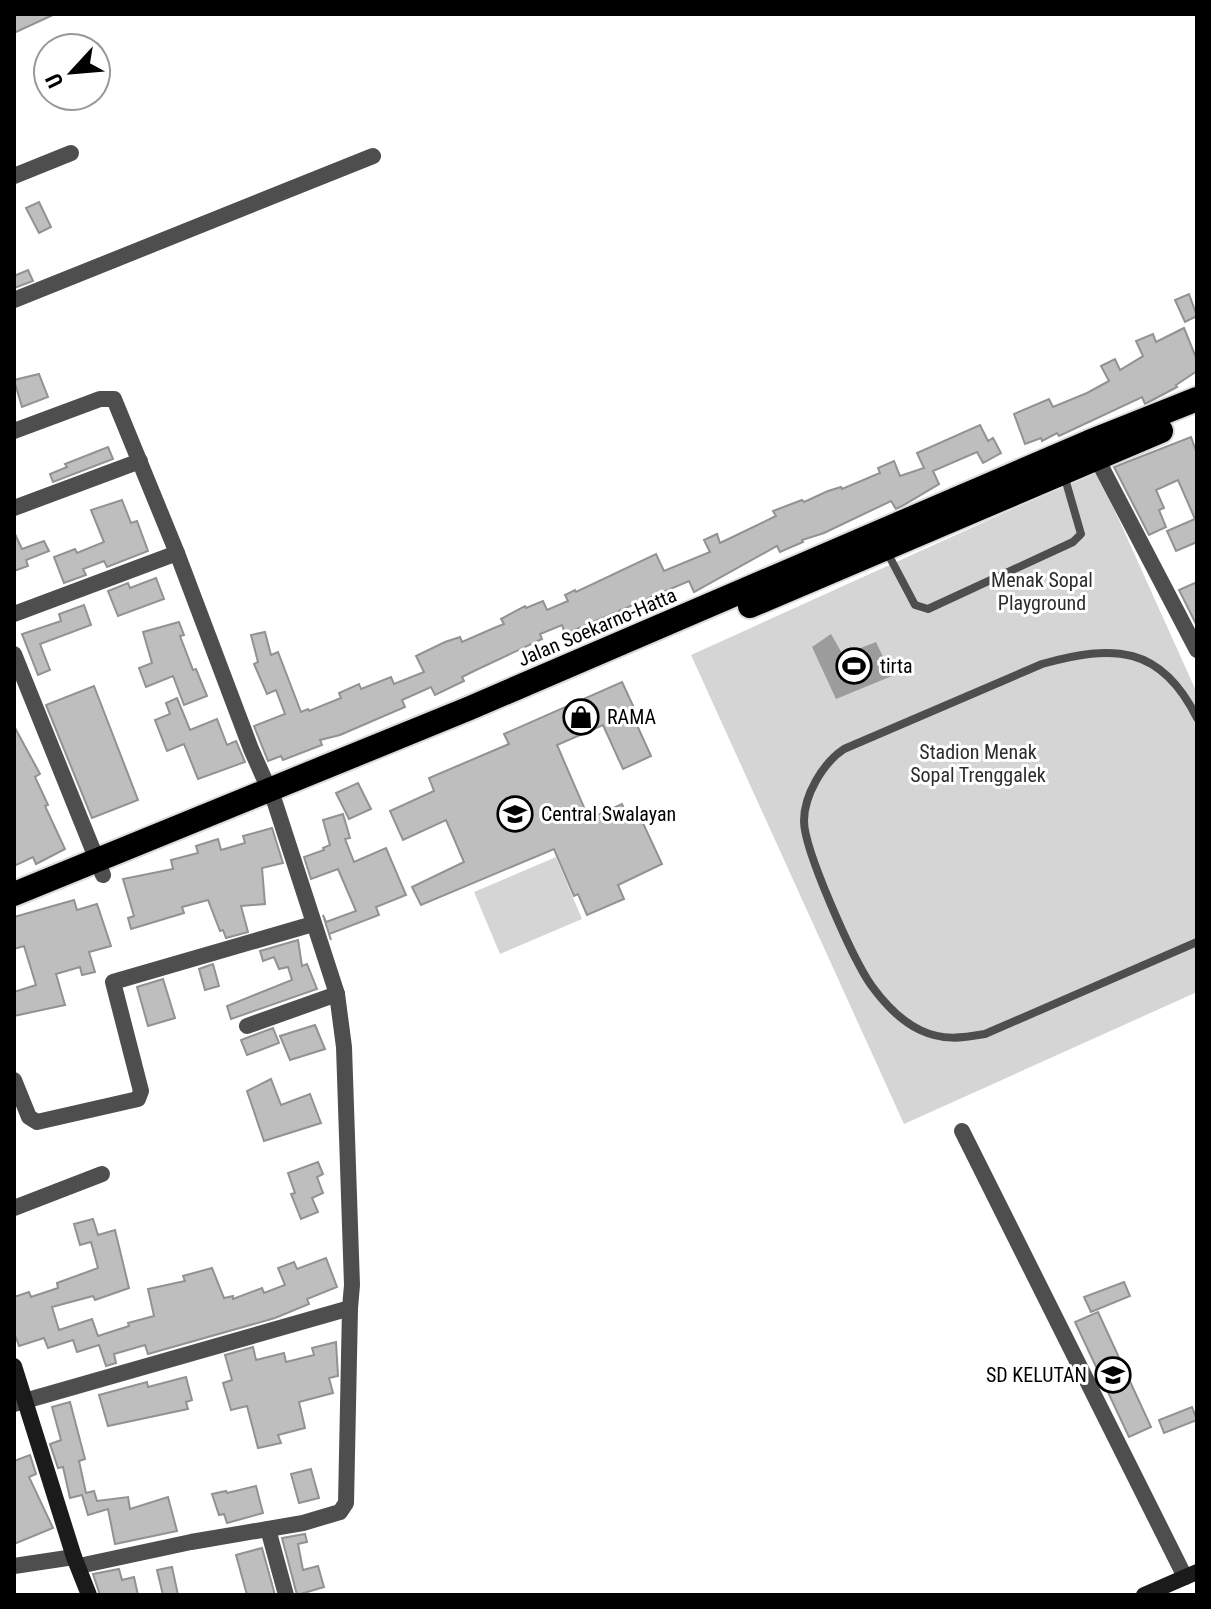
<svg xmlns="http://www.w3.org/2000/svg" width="1211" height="1609" font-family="'Roboto Condensed',sans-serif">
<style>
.green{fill:#d5d5d5}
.water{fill:#9c9c9c}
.building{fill:#bebebe;stroke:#929292;stroke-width:2}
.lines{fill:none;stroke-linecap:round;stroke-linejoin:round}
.highway-casing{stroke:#dbdbdb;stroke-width:28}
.lane{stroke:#4e4e4e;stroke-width:8}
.street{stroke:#4e4e4e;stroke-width:16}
.secondary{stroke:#1b1b1b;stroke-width:16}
.highway{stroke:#000;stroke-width:24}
.labels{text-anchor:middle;stroke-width:6;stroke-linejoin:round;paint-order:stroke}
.park-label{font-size:20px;fill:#2c2c2c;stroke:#fff}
.street-label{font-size:20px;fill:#000;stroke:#fff}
.poi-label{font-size:20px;fill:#000;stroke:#fff;text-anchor:start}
</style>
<rect width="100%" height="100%" fill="#fff"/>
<g class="green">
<polygon points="1097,471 1197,693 1197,992 904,1124 691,655"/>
<polygon points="556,857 582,919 500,954 474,892"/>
</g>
<polygon class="water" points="831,634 843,655 876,642 892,676 836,699 812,647"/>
<g class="building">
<polygon points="14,14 55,14 14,33"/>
<polygon points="39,202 51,227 39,233 26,208"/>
<polygon points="28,270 33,281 14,288 14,276"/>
<polygon points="1189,294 1197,316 1185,322 1175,300"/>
<polygon points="1184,328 1197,360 1197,371 1176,385 1177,387 1145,404 1142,397 1059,436 1057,433 1042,441 1041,438 1025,444 1014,414 1049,399 1053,407 1087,393 1109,381 1101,366 1115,359 1120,370 1143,356 1136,341 1153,334 1156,342"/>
<polygon points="39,374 48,397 22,407 14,380"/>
<polygon points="980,425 988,441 993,438 1001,453 983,463 977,452 933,471 939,484 902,506 896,509 891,501 824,533 802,540 803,542 780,552 777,546 694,592 689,581 565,634 562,625 540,634 542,639 474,671 462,677 464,681 435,695 431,687 402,700 405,707 340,735 320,740 322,745 283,760 281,756 268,761 254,726 285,714 276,690 267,694 254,664 258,662 251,635 265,632 271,655 278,652 301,712 308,709 309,711 341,698 339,693 359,684 361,689 391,677 394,684 424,672 416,656 445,642 460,637 462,642 494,628 504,624 501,619 525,606 526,608 543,601 547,610 568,601 565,595 575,590 576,592 656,554 664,571 710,552 704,540 717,534 720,543 776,516 773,511 802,500 804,502 828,491 841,487 842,489 880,473 878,468 894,461 900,476 924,468 917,453"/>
<polygon points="1191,437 1197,454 1197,542 1176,551 1167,531 1195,519 1178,480 1156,490 1164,508 1159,510 1166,527 1149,535 1114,467"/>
<polygon points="108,447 113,459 53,482 50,474 67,467 65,464"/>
<polygon points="122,500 131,523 137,521 148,551 107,567 104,561 83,569 86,575 64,583 54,557 75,549 77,553 104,542 91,510"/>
<polygon points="14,532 22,549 44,541 49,551 26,560 28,566 14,571"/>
<polygon points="156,578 164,599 118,616 108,591 128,583 130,588"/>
<polygon points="1197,582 1197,626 1179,590"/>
<polygon points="84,605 91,625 40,644 50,670 38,675 22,634 61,621 59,614"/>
<polygon points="179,622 184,635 180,636 193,670 196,669 207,696 184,705 173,676 146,687 139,668 152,663 143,632"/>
<polygon points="622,682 635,710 631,712 651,756 623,769 603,725 557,745 589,819 622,804 626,813 636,808 662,864 618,885 624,899 587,915 578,894 574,896 554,849 421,905 412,887 464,862 446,820 403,840 390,811 434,791 429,778 509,744 504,734"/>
<polygon points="94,686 138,800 92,818 46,705"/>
<polygon points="177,698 190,730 217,719 227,745 236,741 245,762 198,779 184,744 167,751 155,720 170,714 166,703"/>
<polygon points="14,726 40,774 35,777 48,805 45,806 65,849 36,864 33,857 14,866"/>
<polygon points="358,783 371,809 349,819 336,793"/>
<polygon points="343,814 350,838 345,839 354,862 386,848 406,895 376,907 379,915 329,934 331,940 323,915 326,922 356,911 338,869 311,879 304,857 324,850 323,848 330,845 323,820"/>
<polygon points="272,828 283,863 262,868 265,904 241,906 248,932 226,938 223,930 220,931 208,900 182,907 184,913 131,929 128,918 134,916 123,879 173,869 171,860 198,853 196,846 218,839 221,850 245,843 243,836"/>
<polygon points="74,900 77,910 97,904 111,946 89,952 95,972 82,975 80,967 56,974 65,1005 14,1016 14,992 36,985 24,946 14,949 14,917"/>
<polygon points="298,940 302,966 307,964 317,989 231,1019 227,1006 292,980 288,967 279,969 274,957 263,961 260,951"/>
<polygon points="213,964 219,986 205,990 199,969"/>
<polygon points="163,979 175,1018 148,1026 137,987"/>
<polygon points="315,1025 325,1049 290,1060 280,1036"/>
<polygon points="273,1028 279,1043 247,1055 241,1040"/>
<polygon points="271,1079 281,1105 310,1094 321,1123 264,1141 247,1091"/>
<polygon points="318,1162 323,1174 317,1177 323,1193 312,1198 318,1212 301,1219 291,1194 295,1193 288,1173"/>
<polygon points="93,1219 98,1235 115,1230 129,1288 95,1300 93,1296 52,1307 59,1330 92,1319 98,1336 129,1326 128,1323 154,1316 148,1289 185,1281 183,1276 212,1268 224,1298 233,1296 233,1299 262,1288 264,1293 285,1285 278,1268 294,1262 297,1269 326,1258 337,1287 307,1299 309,1304 275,1318 148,1354 145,1345 114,1354 116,1363 106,1366 99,1345 77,1352 73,1340 48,1348 44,1338 19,1346 14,1332 14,1297 29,1292 31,1297 58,1288 57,1283 98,1268 91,1242 80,1245 74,1224"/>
<polygon points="1124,1282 1130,1296 1091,1312 1084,1297"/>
<polygon points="1098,1312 1151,1427 1129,1437 1075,1322"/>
<polygon points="336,1342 338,1376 329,1378 333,1393 299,1402 305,1428 278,1435 281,1443 258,1448 247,1406 231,1410 223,1383 232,1380 225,1355 253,1347 256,1360 284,1353 286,1362 314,1355 312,1348"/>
<polygon points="186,1377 192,1400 186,1402 188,1409 108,1426 99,1395 147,1382 148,1387"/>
<polygon points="70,1402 85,1459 79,1461 86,1493 94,1491 97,1501 128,1497 130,1509 168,1497 177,1531 115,1544 108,1509 88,1515 82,1495 70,1498 63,1467 58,1468 50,1444 61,1440 52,1407"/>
<polygon points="1192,1407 1197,1420 1164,1433 1159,1420"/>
<polygon points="30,1455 36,1474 29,1477 53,1528 14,1544 14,1461"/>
<polygon points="311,1469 319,1498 299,1503 291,1474"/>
<polygon points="256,1486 263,1513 227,1523 224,1514 219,1515 212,1494 226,1491 227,1493"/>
<polygon points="305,1534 307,1542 298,1544 303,1570 318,1566 324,1587 297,1595 282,1538"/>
<polygon points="262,1548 275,1595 247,1595 236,1555"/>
<polygon points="172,1567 178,1595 163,1595 157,1570"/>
<polygon points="119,1569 122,1580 134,1577 138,1595 100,1595 93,1574"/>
</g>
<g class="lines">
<defs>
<g id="highway">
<polyline points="750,606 1161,431"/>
<polyline points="14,894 470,708 1089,442 1197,399"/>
</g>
</defs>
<use href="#highway" class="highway-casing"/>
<g class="lane">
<polyline points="887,552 915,605 928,609 1073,542 1081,534 1064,475"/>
<path d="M1197,718C1161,645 1113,644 1042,664L844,749C823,763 804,795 804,821C804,850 853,959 871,985C884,1003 899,1020 920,1030C943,1041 962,1038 985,1034L1197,942"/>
</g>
<g class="street">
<polyline points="14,176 71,153"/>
<polyline points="14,300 373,156"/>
<polyline points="14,431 100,399 114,399 177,553 251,749 275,803 337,994 344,1047 352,1285 350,1308 14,1404"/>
<polyline points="1093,451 1197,650"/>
<polyline points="14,508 140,461"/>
<polyline points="14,614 177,553"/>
<polyline points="14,654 103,875"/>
<polyline points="247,1026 337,994"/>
<polyline points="14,1080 29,1117 37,1122 138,1099 141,1091 113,982 313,924"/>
<polyline points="962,1131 1185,1577"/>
<polyline points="14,1208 102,1174"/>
<polyline points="268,1529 286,1595"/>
<polyline points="14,1566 74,1557"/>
<polyline points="79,1566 191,1542 303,1523 340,1512 346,1503 350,1308"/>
</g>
<g class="secondary">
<polyline points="14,1366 74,1557 89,1595"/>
<polyline points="1144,1595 1197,1572"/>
</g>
<use href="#highway" class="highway"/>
</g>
<defs>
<symbol id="stadium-ring" viewBox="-11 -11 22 22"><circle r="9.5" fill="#fff" stroke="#000" stroke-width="1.5"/><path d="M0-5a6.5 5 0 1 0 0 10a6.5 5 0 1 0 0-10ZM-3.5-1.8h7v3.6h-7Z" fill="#000"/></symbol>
<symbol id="shop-ring" viewBox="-11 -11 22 22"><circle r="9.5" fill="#fff" stroke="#000" stroke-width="1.5"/><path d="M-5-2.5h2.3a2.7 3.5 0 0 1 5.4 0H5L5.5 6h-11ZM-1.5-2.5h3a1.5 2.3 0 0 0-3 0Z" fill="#000"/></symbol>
<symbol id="university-ring" viewBox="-11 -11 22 22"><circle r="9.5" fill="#fff" stroke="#000" stroke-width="1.5"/><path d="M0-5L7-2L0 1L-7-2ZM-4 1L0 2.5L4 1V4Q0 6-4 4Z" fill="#000"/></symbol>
<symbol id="school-ring" viewBox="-11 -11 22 22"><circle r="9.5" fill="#fff" stroke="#000" stroke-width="1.5"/><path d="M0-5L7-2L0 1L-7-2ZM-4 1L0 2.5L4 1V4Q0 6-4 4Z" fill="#000"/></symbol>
</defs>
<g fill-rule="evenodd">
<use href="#stadium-ring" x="834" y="646" width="40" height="40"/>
<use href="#shop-ring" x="561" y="697" width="40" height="40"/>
<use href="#university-ring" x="495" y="794" width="40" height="40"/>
<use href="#school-ring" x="1093" y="1355" width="40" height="40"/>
</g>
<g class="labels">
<g class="park-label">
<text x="1042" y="587">Menak Sopal<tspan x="1042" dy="23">Playground</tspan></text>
<text x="978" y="759">Stadion Menak<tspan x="978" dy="23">Sopal Trenggalek</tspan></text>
</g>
<g class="street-label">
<text transform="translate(597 627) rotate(-23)" y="7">Jalan Soekarno-Hatta</text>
</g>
<g class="poi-label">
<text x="880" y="673">tirta</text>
<text x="607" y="724">RAMA</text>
<text x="541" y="821">Central Swalayan</text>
<text x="1087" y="1382" text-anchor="end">SD KELUTAN</text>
</g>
</g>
<rect width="1211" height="1609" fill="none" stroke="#000000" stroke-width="32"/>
<g transform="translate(72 72) rotate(244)"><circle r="38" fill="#ffffff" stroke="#999999" stroke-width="2"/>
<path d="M0-6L14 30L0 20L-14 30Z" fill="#000000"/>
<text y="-12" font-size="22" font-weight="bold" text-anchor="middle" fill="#000000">U</text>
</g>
</svg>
